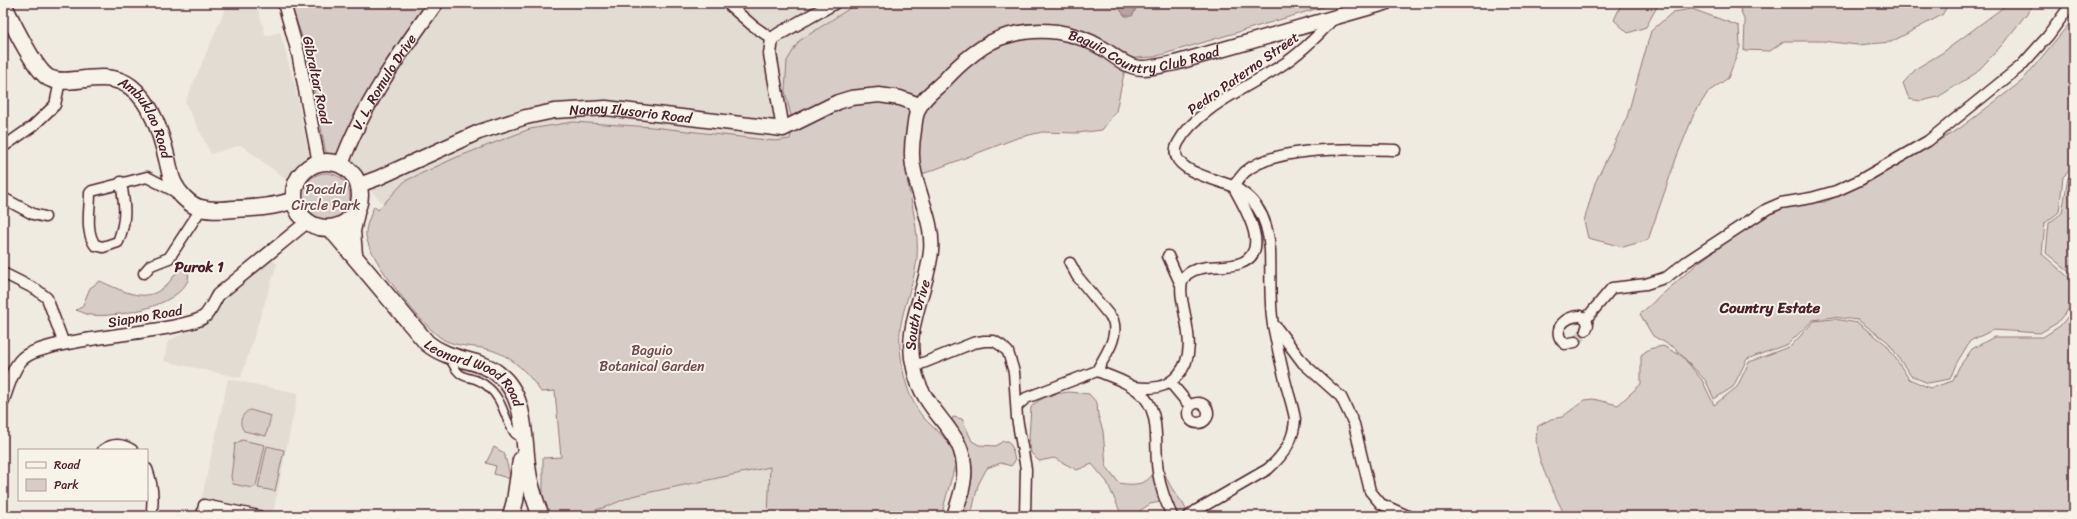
<svg xmlns="http://www.w3.org/2000/svg" width="2077" height="519" font-family="Sriracha,sans-serif">
<style>
.built{fill:#e3dcd2}
.green{fill:#d8cdc6;stroke:#917678}
.water{fill:#b7a4a2;stroke:#8b6f72}
.lines{fill:none;stroke-linecap:round;stroke-linejoin:round}
.minor-tunnel{stroke:#cfc2bc;stroke-width:10;stroke-dasharray:10 5;stroke-linecap:butt}
.pedestrian-casing{stroke:#4a1f2b;stroke-width:10}
.minor-casing{stroke:#4a1f2b;stroke-width:13}
.tertiary-casing{stroke:#4a1f2b;stroke-width:15}
.secondary-casing{stroke:#4a1f2b;stroke-width:17}
.primary-casing{stroke:#4a1f2b;stroke-width:19}
.pedestrian{stroke:#f7f3e8;stroke-width:7}
.minor{stroke:#f7f3e8;stroke-width:10}
.tertiary{stroke:#f7f3e8;stroke-width:12}
.secondary{stroke:#f7f3e8;stroke-width:14}
.primary{stroke:#f7f3e8;stroke-width:16}
.labels{text-anchor:middle;stroke-width:4;stroke-linejoin:round;paint-order:stroke}
.street-label{font-size:14px;fill:#4a1f2b;stroke:#f7f3e8}
.park-label{font-size:14px;fill:#6e4a52;stroke:#f7f3e8}
.neighbourhood-label{font-size:15px;font-weight:bold;fill:#4a1f2b;stroke:#f7f3e8}
</style>
<rect width="100%" height="100%" fill="#f0ebe0"/>
<filter id="ink" filterUnits="userSpaceOnUse"><feTurbulence type="fractalNoise" baseFrequency=".025" numOctaves="2"/><feDisplacementMap in="SourceGraphic" scale="8" xChannelSelector="R" yChannelSelector="G"/><feConvolveMatrix kernelMatrix="1 2 1 2 8 2 1 2 1" color-interpolation-filters="sRGB"/></filter>
<g filter="url(#ink)">
<g class="built">
<polygon points="230,3 256,3 266,36 280,32 295,86 309,156 285,179 241,145 211,154 185,102 227,5"/>
<polygon points="428,3 858,3 799,41 785,91 793,124 790,139 775,141 652,127 573,122 530,129 405,181 384,205 337,154 353,118 382,70"/>
<polygon points="273,259 277,264 241,378 164,361 168,341 211,320 228,297"/>
<polygon points="228,379 298,393 273,514 201,501"/>
<polygon points="771,467 768,516 574,516 606,507 632,496"/>
</g>
<g class="green">
<polygon points="290,3 428,3 382,70 353,118 337,154 332,156 327,154 325,149 306,48"/>
<path d="M858,3H1336L1154,57L1137,58L1125,69L1116,111L1102,130L1077,133L1042,132L1017,138L907,180C912,205 919,232 917,258C914,288 897,316 900,347C902,372 907,397 923,417C936,432 952,439 955,460C956,468 943,503 942,516H768L770,467L632,496L606,507L574,516H550L543,500V458L561,457L555,391L541,392C527,371 508,352 482,348C469,346 458,346 446,341C425,331 369,259 366,236C365,225 371,216 374,206L378,210L405,181L455,158L530,129L573,122L652,127L775,141L790,139L793,124L785,91L787,61L799,41Z"/>
<polygon points="1622,3 1659,3 1646,27 1628,33 1614,20"/>
<polygon points="1738,3 1949,3 1942,15 1891,42 1858,45 1822,41 1784,41 1770,51 1744,50 1745,22"/>
<polygon points="2009,3 2035,3 2002,45 1976,73 1938,97 1921,101 1909,99 1903,83 1917,68 1942,53"/>
<polygon points="1692,9 1739,26 1740,47 1728,78 1708,92 1694,114 1677,156 1648,240 1623,247 1588,238 1584,221 1595,183 1627,117 1651,31 1673,12"/>
<polygon points="2074,18 2074,166 2063,177 2059,212 2045,223 2042,254 2073,281 2069,308 2057,323 2040,333 1993,330 1970,341 1956,364 1950,379 1928,383 1911,376 1888,342 1858,320 1833,317 1813,320 1788,344 1747,359 1733,387 1714,399 1706,381 1675,348 1653,336 1640,314 1698,263 1760,217 1789,204 1825,202 1867,182 1959,129 2022,81"/>
<circle cx="326" cy="197" r="24"/>
<polygon points="2074,173 2074,276 2046,253 2049,223 2062,213 2068,178"/>
<path d="M181,265L188,268C188,272 189,276 188,280C177,307 116,318 90,315C85,314 80,311 76,310L82,307L90,288L100,281C137,298 157,307 181,265Z"/>
<path d="M2074,299V516H1565C1555,493 1529,451 1538,426L1551,419L1562,417L1585,400L1593,399L1618,405L1641,384V355L1649,349L1663,346L1682,356L1702,380L1714,405L1737,387L1749,362L1791,346L1814,321L1834,319L1858,323L1887,345L1909,379L1930,388L1953,381L1959,367L1972,349L1994,337H2043L2060,326L2073,310Z"/>
<path d="M1069,392L1089,394L1097,403L1098,415L1103,431L1106,466L1119,483C1129,485 1145,486 1152,475C1156,467 1155,463 1161,455C1162,468 1167,482 1175,493C1181,501 1185,504 1187,514L1181,516L1165,501L1150,504L1132,516H1122L1107,482L1092,464L1077,470L1054,458L1039,461L1031,453L1029,438L1031,407C1042,396 1053,394 1069,392Z"/>
<path d="M250,410L271,416L266,436L244,431C238,423 241,414 250,410Z"/>
<path d="M953,417L962,419L972,441L979,445L996,446L1003,441H1008L1012,447L1015,461L1011,466L1001,463L987,468L978,485L971,516H961C964,504 971,490 972,477C974,457 963,435 952,419Z"/>
<polygon points="242,440 265,445 256,486 252,488 233,484 231,477 235,444"/>
<polygon points="267,446 284,450 275,491 258,488"/>
<polygon points="494,447 504,453 511,479 494,474 496,466 486,463"/>
</g>
<polygon class="water" points="1115,3 1139,3 1132,16 1125,16"/>
<g class="lines">
<polyline class="minor-tunnel" points="1575,342 1586,330"/>
<defs>
<path id="pedestrian" d="M449,357C462,387 470,371 488,387C503,399 504,418 514,433C516,436 521,438 524,440"/>
<g id="minor">
<polyline points="729,5 752,25 772,39"/>
<polyline points="3,147 33,126 55,105 60,81"/>
<path d="M121,182C125,206 127,219 118,242L103,247L95,245C85,231 90,210 90,193L92,191L147,177L180,194"/>
<polyline points="3,198 33,214 45,217"/>
<polyline points="1168,256 1181,285"/>
<path d="M1070,263L1077,276L1113,320C1119,338 1105,355 1097,371"/>
<polyline points="3,273 37,290 47,298 64,344"/>
<polyline points="144,273 151,265 169,258 201,209"/>
<polyline points="1586,319 1612,288 1646,284 1667,277 1686,262 1767,209 1781,203 1811,198 1836,191 1860,180 1928,141 2021,66 2048,36 2072,3"/>
<polyline points="1276,327 1303,363 1341,397 1354,424 1370,491 1381,504 1408,516"/>
<path d="M1575,342L1565,344C1550,332 1564,315 1581,316L1586,319L1588,325L1586,330"/>
<polyline points="913,367 973,343 984,341 994,341 1002,346 1008,352 1014,372 1017,418 1026,469 1025,516"/>
<polyline points="1170,382 1190,406"/>
<path d="M1134,387C1151,389 1166,389 1178,375C1197,354 1186,325 1182,299C1181,293 1180,284 1184,278C1189,270 1199,268 1208,267C1218,266 1231,267 1241,263C1273,251 1243,205 1233,186C1237,182 1241,176 1245,172C1276,145 1355,149 1395,150"/>
<circle cx="1198" cy="413" r="10"/>
<path d="M1017,406L1026,398L1097,371C1114,378 1133,383 1145,398C1161,417 1154,449 1158,472C1160,488 1166,502 1172,516"/>
<path d="M103,450C113,443 123,444 132,450"/>
<path d="M147,469C153,485 154,500 151,516"/>
<polyline points="202,516 204,505 259,516"/>
<path d="M1189,516L1197,510L1268,469C1284,455 1294,440 1295,419C1293,407 1289,396 1286,384C1281,365 1277,345 1273,325C1269,300 1271,275 1270,250C1269,234 1266,220 1257,207C1252,199 1241,190 1232,186C1216,179 1164,170 1178,143C1196,109 1248,87 1279,67C1300,54 1318,36 1335,17"/>
</g>
<g id="tertiary">
<polyline points="284,3 298,53 319,163"/>
<polyline points="783,129 770,54 772,39 779,34 834,3"/>
<path d="M3,400C8,387 12,369 22,359C41,340 147,334 180,325C188,323 198,322 205,316C211,310 214,301 218,295L307,222"/>
</g>
<g id="secondary">
<path id="s1" d="M341,165C362,106 400,53 436,3"/>
<path id="s2" d="M359,185L378,178L479,132L526,117L554,111L606,108L783,129L838,102L851,98L879,95L900,98L914,103L917,112"/>
<path id="s3" d="M954,516C958,503 963,491 964,477C967,440 943,426 926,398C920,389 916,379 914,368C903,327 927,291 931,251C934,222 917,194 913,166C911,155 912,142 914,130C915,122 915,113 920,106C925,96 937,88 945,80C959,64 986,41 1006,36C1040,26 1074,31 1104,49C1116,57 1128,68 1143,68C1153,68 1164,65 1175,63L1385,3"/>
</g>
<g id="primary">
<path id="s4" d="M3,4C11,20 35,71 49,78C69,88 106,67 131,87C152,103 161,134 167,159C169,166 170,175 173,182C178,193 190,206 201,208C212,211 224,210 234,209C255,208 275,207 294,200"/>
<circle cx="327" cy="195" r="33"/>
<path id="s5" d="M331,229L427,343C450,362 478,358 497,373C529,396 522,443 529,478C532,491 536,504 541,516"/>
<polyline points="354,255 352,231 356,213"/>
<polyline points="511,516 515,501 521,460"/>
</g>
</defs>
<use href="#pedestrian" class="pedestrian-casing"/>
<use href="#minor" class="minor-casing"/>
<use href="#tertiary" class="tertiary-casing"/>
<use href="#secondary" class="secondary-casing"/>
<use href="#primary" class="primary-casing"/>
<use href="#pedestrian" class="pedestrian"/>
<use href="#minor" class="minor"/>
<use href="#tertiary" class="tertiary"/>
<use href="#secondary" class="secondary"/>
<use href="#primary" class="primary"/>
</g>
</g>
<g class="labels">
<g class="street-label">
<text dy="5" stroke="none"><textPath href="#s3" startOffset="687">Baguio Country Club Road</textPath></text>
<text transform="translate(1243 73) rotate(-35)" y="5">Pedro Paterno Street</text>
<text transform="translate(317 80) rotate(78)" y="5">Gibraltar Road</text>
<text dy="5" stroke="none"><textPath href="#s1" startOffset="94">V. L. Romulo Drive</textPath></text>
<text dy="5" stroke="none"><textPath href="#s2" startOffset="286">Nanoy Ilusorio Road</textPath></text>
<text dy="5" stroke="none"><textPath href="#s4" startOffset="206">Ambuklao Road</textPath></text>
<text dy="5" stroke="none"><textPath href="#s3" startOffset="217">South Drive</textPath></text>
<text transform="translate(145 316) rotate(-10)" y="5">Siapno Road</text>
<text dy="5" stroke="none"><textPath href="#s5" startOffset="207">Leonard Wood Road</textPath></text>
</g>
<g class="park-label">
<text x="326" y="194">Pacdal<tspan x="326" dy="16">Circle Park</tspan></text>
<text x="652" y="355">Baguio<tspan x="652" dy="16">Botanical Garden</tspan></text>
</g>
<g class="neighbourhood-label">
<text x="199" y="272">Purok 1</text>
<text x="1770" y="313">Country Estate</text>
</g>
</g>
<rect width="2077" height="519" fill="none" stroke="#f7f3e8" stroke-width="16"/>
<rect x="8" y="8" width="2061" height="503" fill="none" stroke="#4a1f2b" stroke-width="1.5" filter="url(#ink)"/>
<rect x="18" y="449" width="130" height="52" fill="#f7f3e8" stroke="#b29e9c"/>
<rect x="26" y="462" width="20" height="6" fill="#f7f3e8" stroke="#b29e9c"/>
<text x="54" y="469" font-size="12" fill="#4a1f2b">Road</text>
<rect x="26" y="479" width="20" height="12" fill="#d8cdc6" stroke="#b29e9c"/>
<text x="54" y="489" font-size="12" fill="#4a1f2b">Park</text>
</svg>
